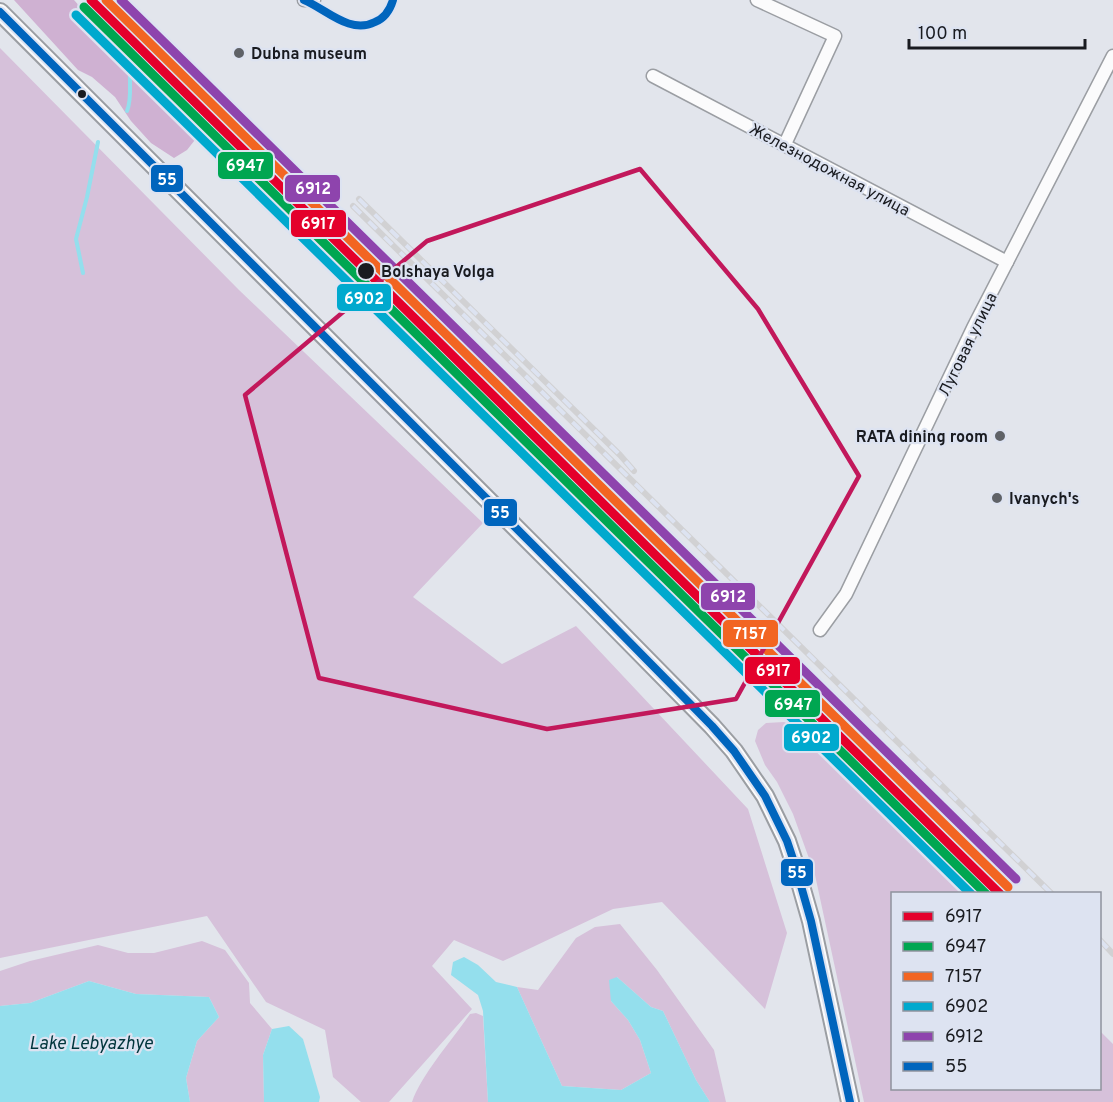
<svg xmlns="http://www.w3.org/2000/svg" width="1113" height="1102" font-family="Overpass,sans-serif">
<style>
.green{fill:#d6c1da}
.forest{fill:#cfb1d2}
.water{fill:#94dfed}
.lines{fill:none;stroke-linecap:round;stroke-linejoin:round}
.stream{stroke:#94dfed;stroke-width:4}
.minor-casing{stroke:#9b9ea3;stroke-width:15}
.secondary-casing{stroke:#9b9ea3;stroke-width:20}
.minor{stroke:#fbfbfc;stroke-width:12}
.secondary{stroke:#fbfbfc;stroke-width:16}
.rail-casing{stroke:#d1d1d3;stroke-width:6}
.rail{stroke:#dde3f1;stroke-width:4;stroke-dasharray:11;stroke-linecap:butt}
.bus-1-casing{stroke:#dde3f1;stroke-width:12}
.bus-1{stroke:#0065bd;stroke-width:8}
.rail-1-casing{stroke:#dde3f1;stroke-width:14}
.rail-2-casing{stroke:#dde3f1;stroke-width:14}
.rail-3-casing{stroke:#dde3f1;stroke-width:14}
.rail-4-casing{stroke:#dde3f1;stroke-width:14}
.rail-5-casing{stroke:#dde3f1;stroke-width:14}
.rail-1{stroke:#e4002b;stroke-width:9}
.rail-2{stroke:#00a651;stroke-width:9}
.rail-3{stroke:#f26522;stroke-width:9}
.rail-4{stroke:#00a9ce;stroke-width:9}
.rail-5{stroke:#8e44ad;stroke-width:9}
.marked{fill:none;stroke:#c2185b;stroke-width:4.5;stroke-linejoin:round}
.poi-dot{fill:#5f6267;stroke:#dde3f1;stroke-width:2}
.bus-dot{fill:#191b20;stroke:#dde3f1;stroke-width:2}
.labels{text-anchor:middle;stroke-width:4.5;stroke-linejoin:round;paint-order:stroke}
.poi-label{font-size:16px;font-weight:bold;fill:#191b20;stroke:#dde3f1;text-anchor:start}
.street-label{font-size:16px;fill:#191b20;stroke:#dde3f1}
.stop-label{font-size:16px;font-weight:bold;fill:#191b20;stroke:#dde3f1;text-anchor:start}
.water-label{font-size:18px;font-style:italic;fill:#00353c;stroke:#dde3f1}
.line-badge{stroke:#dde3f1;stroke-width:2}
.badge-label{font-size:16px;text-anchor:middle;font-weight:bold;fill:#fff}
</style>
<rect width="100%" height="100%" fill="#e2e5ec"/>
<g class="green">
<polygon points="0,48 239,290 483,523 413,597 502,664 576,626 748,809 787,933 765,1009 662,902 613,909 503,961 454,940 432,966 472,1009 389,1102 361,1102 333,1077 325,1030 266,1002 207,916 0,958"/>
<polygon points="784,722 802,730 963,893 892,894 892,1088 1100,1088 1100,1031 1113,1044 1113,1102 864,1102 815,875 793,814 777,782 765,765 755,741 758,730 766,723"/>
<polygon points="620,924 657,970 714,1050 726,1102 710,1102 696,1080 663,1011 651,1007 617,977 611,1001 628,1020 640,1040 651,1073 621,1090 562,1086 517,987 538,990 576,938 595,927"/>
<polygon points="202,941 225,950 249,983 250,1003 272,1029 263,1055 264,1102 190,1102 186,1078 197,1041 219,1017 209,997 136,994 89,981 30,1003 0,1006 0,971 30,961 98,945 128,953 154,953"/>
<path d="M476,1013L483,1016L488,1102H412C421,1075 453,1039 470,1014Z"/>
</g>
<polygon class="forest" points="14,0 74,0 117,49 186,115 198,136 187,150 174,158 151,143 131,121 115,97 92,77 78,70"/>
<g class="water">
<polygon points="464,957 478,965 496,982 517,987 562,1086 621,1090 651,1073 640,1040 628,1020 611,1001 609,980 617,977 651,1007 663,1011 696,1080 710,1102 488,1102 483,1011 478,995 451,975 453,962"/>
<polygon points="89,981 136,994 209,997 219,1017 197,1041 186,1078 190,1102 0,1102 0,1006 30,1003"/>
<polygon points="289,1026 303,1039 320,1097 319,1102 264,1102 263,1055 272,1029"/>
</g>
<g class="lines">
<g class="stream">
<path d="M127,111C134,94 126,75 133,57"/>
<polyline points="83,273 76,239 87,197 98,142"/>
</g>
<defs>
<g id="minor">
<polyline points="304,0 314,0"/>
<polyline points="757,0 835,36 785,144"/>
<polyline points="653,76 1007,262"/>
<polyline points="820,630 846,594 973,328 1113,56"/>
</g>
<polyline id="secondary" points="0,12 590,602 712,726 734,751 765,796 787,841 795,865 811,921 850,1102"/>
</defs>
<use href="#minor" class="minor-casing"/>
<use href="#secondary" class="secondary-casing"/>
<use href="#minor" class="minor"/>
<use href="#secondary" class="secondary"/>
<defs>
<g id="rail">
<polyline points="359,199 620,455 634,471"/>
<polyline points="353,206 1052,894"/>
<polyline points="1100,940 1113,954"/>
</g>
</defs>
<use href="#rail" class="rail-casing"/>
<use href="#rail" class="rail"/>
<defs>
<g id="bus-1">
<path d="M304,0C326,9 350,35 375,22C385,18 390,10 393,0"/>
<polyline points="0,12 590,602 712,726 734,751 765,796 787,841 795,865 811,921 850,1102"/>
</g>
</defs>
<use href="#bus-1" class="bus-1-casing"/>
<use href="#bus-1" class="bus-1"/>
<defs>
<polyline id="rail-1" points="91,0 1000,894"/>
<polyline id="rail-2" points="84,7 986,894"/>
<polyline id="rail-3" points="106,0 1008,887"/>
<polyline id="rail-4" points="76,15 971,894"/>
<polyline id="rail-5" points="121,0 1016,879"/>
</defs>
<use href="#rail-1" class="rail-1-casing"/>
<use href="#rail-2" class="rail-2-casing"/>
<use href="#rail-3" class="rail-3-casing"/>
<use href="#rail-4" class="rail-4-casing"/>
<use href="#rail-5" class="rail-5-casing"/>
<use href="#rail-1" class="rail-1"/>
<use href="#rail-2" class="rail-2"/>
<use href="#rail-3" class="rail-3"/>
<use href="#rail-4" class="rail-4"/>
<use href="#rail-5" class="rail-5"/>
</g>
<path class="marked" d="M640,169L758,309L859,476L736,699L547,729L319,678L245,395L427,241Z"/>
<g class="poi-dot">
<circle cx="239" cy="53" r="6"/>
<circle cx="1000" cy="436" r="6"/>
<circle cx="997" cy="498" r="6"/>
</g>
<g class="bus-dot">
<circle cx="82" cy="94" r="5"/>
<circle cx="366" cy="271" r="9"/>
</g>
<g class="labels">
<g class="poi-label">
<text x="251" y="59">Dubna museum</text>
<text x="988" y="442" text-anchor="end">RATA dining room</text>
<text x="1009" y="504">Ivanych's</text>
</g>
<g class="street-label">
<text transform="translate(830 169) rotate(28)" y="6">Железнодожная улица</text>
<text transform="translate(967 344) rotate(-64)" y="6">Луговая улица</text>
</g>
<g class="stop-label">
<text x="381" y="277">Bolshaya Volga</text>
</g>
<g class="water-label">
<text x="91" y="1049">Lake Lebyazhye</text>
</g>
</g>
<g class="line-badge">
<rect x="217" y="151" width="57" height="29" rx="6" fill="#00a651"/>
<rect x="150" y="164" width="34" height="29" rx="6" fill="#0065bd"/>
<rect x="284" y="174" width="57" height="29" rx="6" fill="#8e44ad"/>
<rect x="290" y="209" width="57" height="29" rx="6" fill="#e4002b"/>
<rect x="336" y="283" width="56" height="29" rx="6" fill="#00a9ce"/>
<rect x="483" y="498" width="35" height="29" rx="6" fill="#0065bd"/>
<rect x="700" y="582" width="56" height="29" rx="6" fill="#8e44ad"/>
<rect x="722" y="619" width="57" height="29" rx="6" fill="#f26522"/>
<rect x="744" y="656" width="57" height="29" rx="6" fill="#e4002b"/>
<rect x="764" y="689" width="57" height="29" rx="6" fill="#00a651"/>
<rect x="783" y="723" width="57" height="29" rx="6" fill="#00a9ce"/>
<rect x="780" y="858" width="34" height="29" rx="6" fill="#0065bd"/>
</g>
<g class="badge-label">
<text x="245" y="171">6947</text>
<text x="167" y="185">55</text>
<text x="313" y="194">6912</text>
<text x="318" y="229">6917</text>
<text x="364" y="304">6902</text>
<text x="500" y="518">55</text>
<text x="728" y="602">6912</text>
<text x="750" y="639">7157</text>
<text x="773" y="676">6917</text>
<text x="793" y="710">6947</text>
<text x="811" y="743">6902</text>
<text x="797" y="878">55</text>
</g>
<rect x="891" y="892" width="210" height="198" fill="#dde3f1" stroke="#8f939d" stroke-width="1.5"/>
<rect x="903" y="912" width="30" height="9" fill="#e4002b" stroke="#8f939d" stroke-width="1.5"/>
<text x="945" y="922" font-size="18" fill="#191b20">6917</text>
<rect x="903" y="942" width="30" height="9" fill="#00a651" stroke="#8f939d" stroke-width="1.5"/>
<text x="945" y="952" font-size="18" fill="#191b20">6947</text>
<rect x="903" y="972" width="30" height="9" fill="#f26522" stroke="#8f939d" stroke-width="1.5"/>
<text x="945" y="982" font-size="18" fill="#191b20">7157</text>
<rect x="903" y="1002" width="30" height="9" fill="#00a9ce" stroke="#8f939d" stroke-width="1.5"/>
<text x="945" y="1012" font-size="18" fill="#191b20">6902</text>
<rect x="903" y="1032" width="30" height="9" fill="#8e44ad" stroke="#8f939d" stroke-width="1.5"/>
<text x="945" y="1042" font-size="18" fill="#191b20">6912</text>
<rect x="903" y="1062" width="30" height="9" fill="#0065bd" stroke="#8f939d" stroke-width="1.5"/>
<text x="945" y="1072" font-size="18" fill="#191b20">55</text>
<path d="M909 39v9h176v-9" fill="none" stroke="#191b20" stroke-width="3"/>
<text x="918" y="39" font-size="18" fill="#191b20" stroke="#dde3f1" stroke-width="4.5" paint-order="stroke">100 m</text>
</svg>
